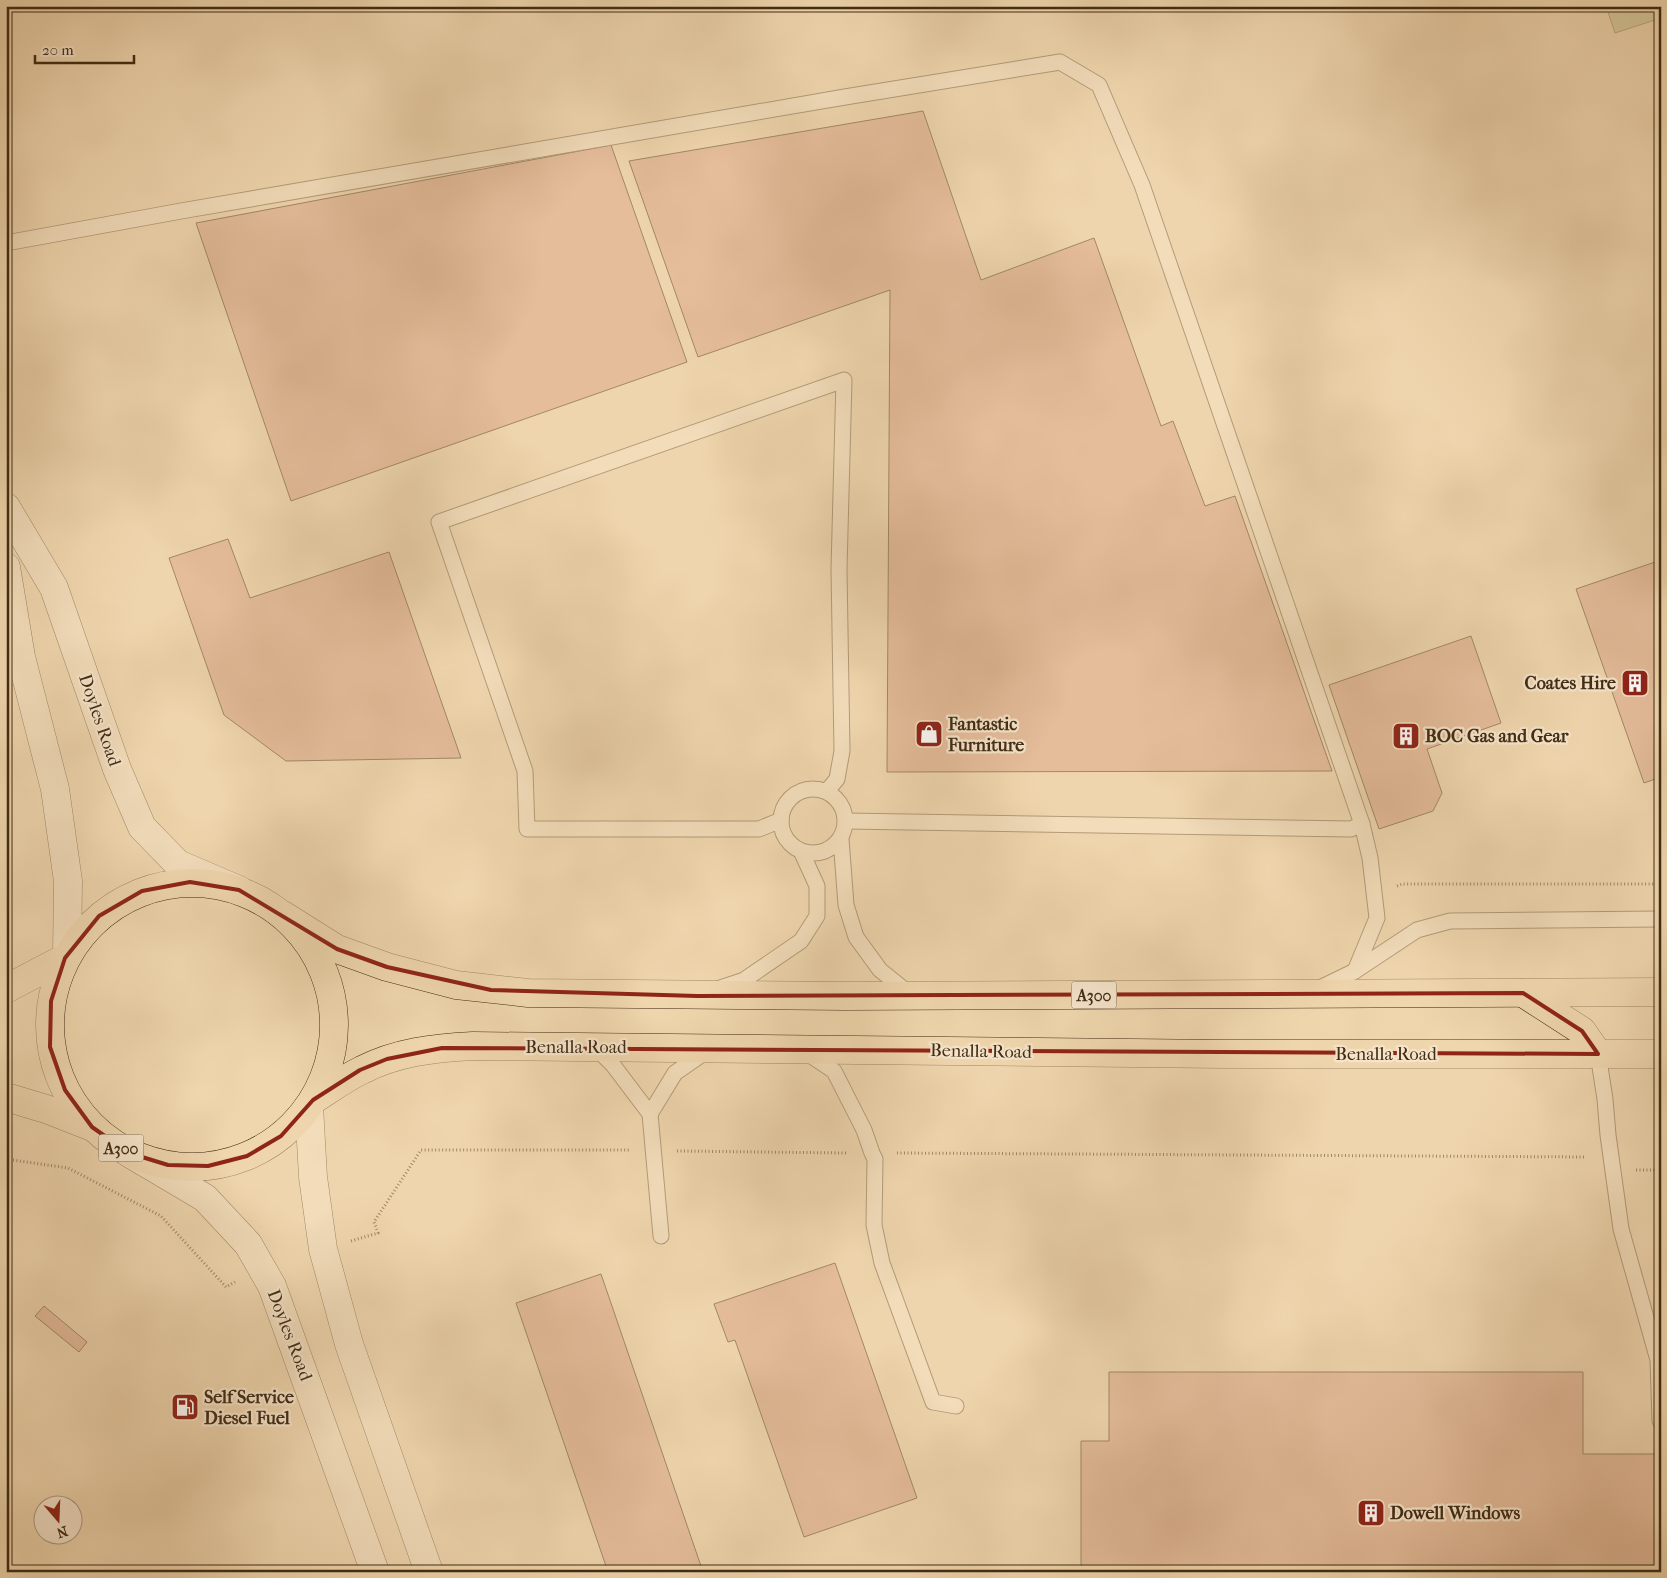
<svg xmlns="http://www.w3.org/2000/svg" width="1667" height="1578" font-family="'IM FELL French Canon',serif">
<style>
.green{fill:#bdbd87;stroke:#7f744e}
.building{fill:#daa085;stroke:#412c15}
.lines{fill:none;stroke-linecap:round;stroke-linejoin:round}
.lane-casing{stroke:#6c563b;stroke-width:17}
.secondary-casing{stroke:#412c15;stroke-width:29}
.highway-casing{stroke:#412c15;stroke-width:29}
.path{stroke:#412c15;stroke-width:3;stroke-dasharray:1 2.5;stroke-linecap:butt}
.lane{stroke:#f5e4ca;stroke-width:15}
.secondary{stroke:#f5e4ca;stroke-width:28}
.highway{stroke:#efd6ad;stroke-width:28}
.marked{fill:none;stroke:#8f2418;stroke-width:4;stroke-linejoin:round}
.labels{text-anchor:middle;stroke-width:4.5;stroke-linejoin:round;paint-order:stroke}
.shield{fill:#f5e4ca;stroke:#77634b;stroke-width:1}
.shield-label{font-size:16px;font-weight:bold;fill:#412c15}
.poi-label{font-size:18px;font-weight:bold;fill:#412c15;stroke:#f5e4ca;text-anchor:start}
.street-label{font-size:18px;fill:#412c15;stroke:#f5e4ca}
</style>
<rect width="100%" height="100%" fill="#efd6ad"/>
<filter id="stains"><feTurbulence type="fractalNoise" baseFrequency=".004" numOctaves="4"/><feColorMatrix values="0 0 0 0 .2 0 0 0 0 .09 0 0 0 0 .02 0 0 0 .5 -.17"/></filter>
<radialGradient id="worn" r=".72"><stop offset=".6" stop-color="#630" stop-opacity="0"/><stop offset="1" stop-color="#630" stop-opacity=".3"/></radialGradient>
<polygon class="green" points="1606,6 1661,6 1661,18 1615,33"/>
<g class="building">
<polygon points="923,111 981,280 1094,238 1161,426 1173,421 1205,506 1235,496 1332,771 887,772 890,290 698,357 629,161"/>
<polygon points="611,145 687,362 291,501 196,223"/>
<polygon points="228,539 250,598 389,552 461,758 286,761 224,715 169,558"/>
<polygon points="1661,560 1661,777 1644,783 1576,589"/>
<polygon points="1471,636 1501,723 1427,749 1442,793 1433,811 1379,829 1329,685"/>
<polygon points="835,1263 917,1498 804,1537 735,1340 728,1342 714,1304"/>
<polygon points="601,1274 703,1572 608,1572 516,1303"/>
<polygon points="44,1306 87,1342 79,1352 35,1316"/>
<polygon points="1109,1372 1583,1372 1583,1454 1661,1454 1661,1572 1081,1572 1081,1441 1109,1441"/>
</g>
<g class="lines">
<defs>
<g id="lane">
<polyline points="6,243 181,211 845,97 1060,62 1099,85 1142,185 1362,824 1370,858 1377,918 1355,971"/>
<circle cx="813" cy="821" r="32"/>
<polyline points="781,820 759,829 527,829 525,771 439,522 844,380 839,569 842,751 837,779 827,791"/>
<polyline points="846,821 1351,829 1362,824"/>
<polyline points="841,839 846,905 856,937 880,970 911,995"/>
<polyline points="720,988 744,980 801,941 817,916 817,886 801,851"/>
<polyline points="1320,988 1355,971 1417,930 1450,921 1661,919"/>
<polyline points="596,1048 613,1065 650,1114 675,1073 708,1050"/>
<polyline points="807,1053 834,1071 864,1130 872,1153 875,1159 874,1225 882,1263 933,1402 956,1406"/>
<polyline points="1598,1054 1605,1099 1608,1135 1621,1229 1658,1360 1660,1421"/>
<polyline points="650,1114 661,1236"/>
</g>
<g id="secondary">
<polyline points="6,507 54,588 117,769 142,827 178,864 239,890"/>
<polyline points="6,567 21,657 55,789 68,881 67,955"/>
<polyline points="309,1106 313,1177 323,1249 349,1344 429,1572"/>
<polyline points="129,1153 205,1198 248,1244 272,1286 375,1572"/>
</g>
<g id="highway">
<circle cx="192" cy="1025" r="142"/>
<polyline points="283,915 337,949 387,967 456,985 528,993 845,996 1661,992"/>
<polyline points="6,989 65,958"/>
<polyline points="1523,993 1582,1031 1598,1054"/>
<polyline points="6,1097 46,1109 92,1127"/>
<path d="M313,1100C329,1090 345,1078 362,1070C397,1052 434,1048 473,1046L1224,1054H1661"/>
</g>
</defs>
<use href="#lane" class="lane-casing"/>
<use href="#secondary" class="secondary-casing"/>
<use href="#highway" class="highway-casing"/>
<g class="path">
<polyline points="1397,886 1402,884 1661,884"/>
<polyline points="677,1151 846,1153"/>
<polyline points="897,1153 1586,1157"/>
<polyline points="6,1159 68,1168 161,1216 226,1287 235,1282"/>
<polyline points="1636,1170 1661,1170"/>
<polyline points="351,1241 378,1233 374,1222 421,1150 629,1150"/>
</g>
<use href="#lane" class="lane"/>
<use href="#secondary" class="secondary"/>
<use href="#highway" class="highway"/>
</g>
<path d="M0 0H1667V1578H0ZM190,882L239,890L337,949L387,967L491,990L697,996L1523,993L1582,1031L1598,1054L442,1048L387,1059L360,1070L313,1100L281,1136L247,1156L208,1166L168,1165L129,1153L92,1127L65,1090L50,1047L51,1001L65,958L99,916L142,891Z" fill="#efd6ad" fill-opacity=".55" fill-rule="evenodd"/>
<path class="marked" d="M190,882L239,890L337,949L387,967L491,990L697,996L1523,993L1582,1031L1598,1054L442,1048L387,1059L360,1070L313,1100L281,1136L247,1156L208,1166L168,1165L129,1153L92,1127L65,1090L50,1047L51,1001L65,958L99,916L142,891Z"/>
<defs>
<symbol id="building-square" viewBox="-11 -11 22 22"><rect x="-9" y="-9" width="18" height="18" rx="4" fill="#8f2418" stroke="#f5e4ca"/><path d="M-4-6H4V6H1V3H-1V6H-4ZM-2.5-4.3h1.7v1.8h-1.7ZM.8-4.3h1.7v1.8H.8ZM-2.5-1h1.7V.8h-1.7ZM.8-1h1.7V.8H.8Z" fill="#fff"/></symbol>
<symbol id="shop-square" viewBox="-11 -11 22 22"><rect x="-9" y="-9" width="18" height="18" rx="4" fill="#8f2418" stroke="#f5e4ca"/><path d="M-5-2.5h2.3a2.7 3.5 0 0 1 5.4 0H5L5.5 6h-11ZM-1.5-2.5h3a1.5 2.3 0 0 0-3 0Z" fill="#fff"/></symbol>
<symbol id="fuel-square" viewBox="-11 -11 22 22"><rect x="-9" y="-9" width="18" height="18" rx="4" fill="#8f2418" stroke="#f5e4ca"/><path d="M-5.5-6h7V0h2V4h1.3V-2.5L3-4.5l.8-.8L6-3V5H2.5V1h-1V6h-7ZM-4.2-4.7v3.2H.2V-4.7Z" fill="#fff"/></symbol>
</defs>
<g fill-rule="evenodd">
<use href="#building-square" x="1619" y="667" width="32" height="32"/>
<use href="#shop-square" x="913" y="718" width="32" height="32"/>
<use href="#building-square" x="1390" y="720" width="32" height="32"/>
<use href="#fuel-square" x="169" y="1391" width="32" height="32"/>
<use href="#building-square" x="1355" y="1497" width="32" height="32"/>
</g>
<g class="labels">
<g class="shield">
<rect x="1071.5" y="981.5" width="45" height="27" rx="4"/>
<rect x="98.5" y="1134.5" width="45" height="27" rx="4"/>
</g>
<g class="shield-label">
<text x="1094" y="1001">A300</text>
<text x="121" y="1154">A300</text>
</g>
<g class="poi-label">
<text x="1616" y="689" text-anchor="end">Coates Hire</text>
<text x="948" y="730">Fantastic<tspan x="948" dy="21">Furniture</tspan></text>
<text x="1425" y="742">BOC Gas and Gear</text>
<text x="204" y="1403">Self Service<tspan x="204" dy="21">Diesel Fuel</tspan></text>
<text x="1390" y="1519">Dowell Windows</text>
</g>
<g class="street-label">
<text transform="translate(100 720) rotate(71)" y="6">Doyles Road</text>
<text x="576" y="1053">Benalla Road</text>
<text transform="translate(981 1051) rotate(1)" y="6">Benalla Road</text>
<text x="1386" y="1060">Benalla Road</text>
<text transform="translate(290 1335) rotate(69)" y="6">Doyles Road</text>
</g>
</g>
<rect width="1667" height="1578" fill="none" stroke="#efd6ad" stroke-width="25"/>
<rect x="8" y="8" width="1652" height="1563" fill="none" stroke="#412c15" stroke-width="2.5"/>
<rect x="12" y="12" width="1642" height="1553" fill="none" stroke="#412c15"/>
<g transform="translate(58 1520) rotate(161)"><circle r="24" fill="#f5e4ca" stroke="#ad9a82"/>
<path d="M0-4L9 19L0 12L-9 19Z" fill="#8f2418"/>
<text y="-8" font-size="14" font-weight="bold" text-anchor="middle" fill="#412c15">N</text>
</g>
<path d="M35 55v8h99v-8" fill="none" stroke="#412c15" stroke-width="2.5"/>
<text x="42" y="55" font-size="15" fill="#412c15" stroke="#f5e4ca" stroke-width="4" paint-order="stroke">20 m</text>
<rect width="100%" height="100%" filter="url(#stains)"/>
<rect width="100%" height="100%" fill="url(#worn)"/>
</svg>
